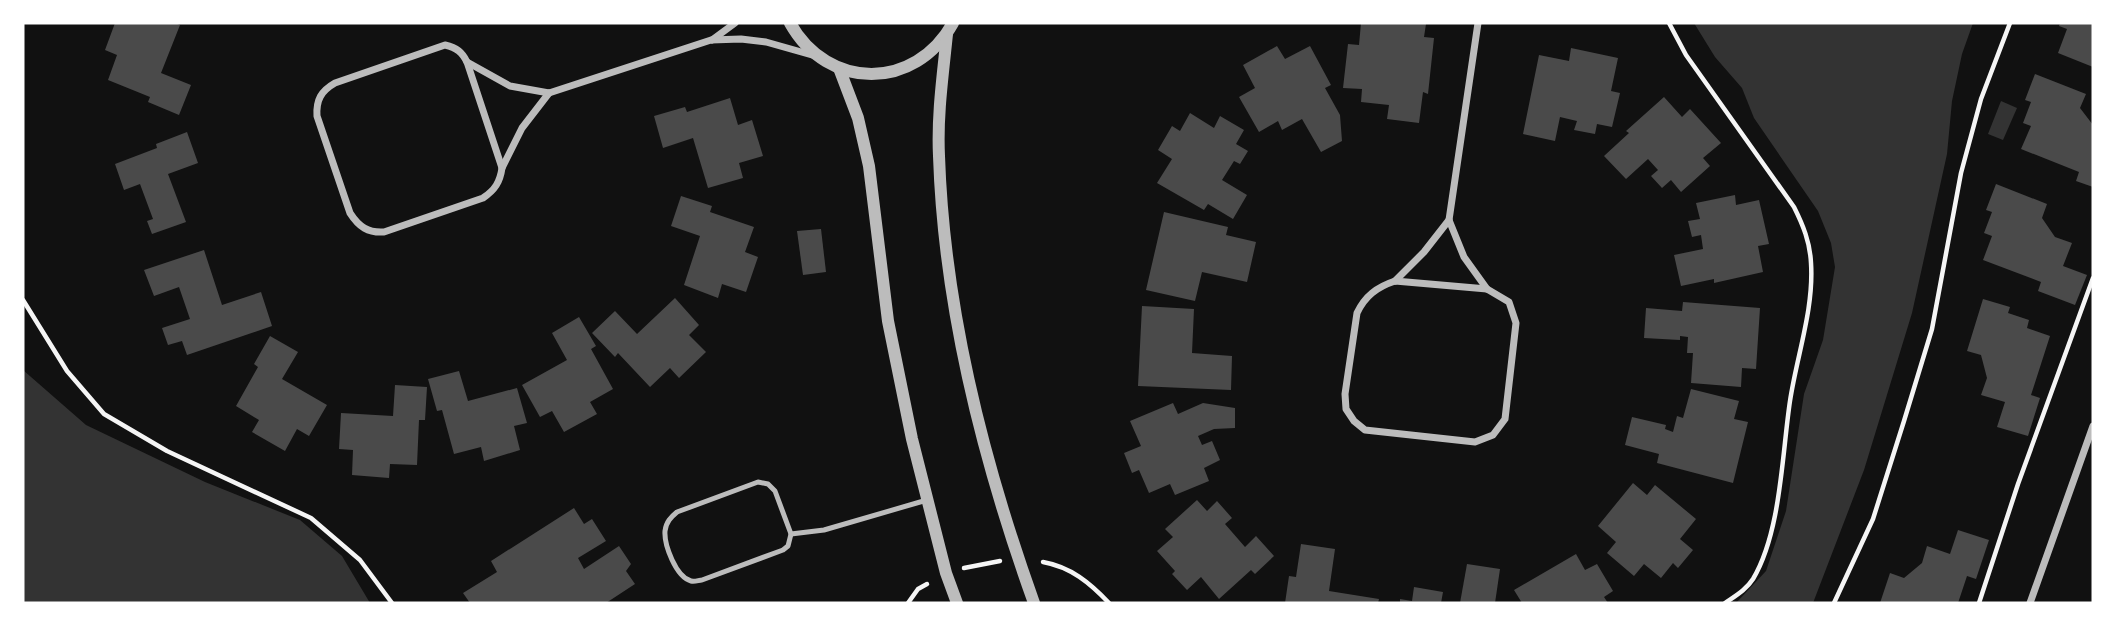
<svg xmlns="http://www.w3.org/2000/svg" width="2116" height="626" font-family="'IBM Plex Serif',serif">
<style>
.water{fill:#333}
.building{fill:#4a4a4a}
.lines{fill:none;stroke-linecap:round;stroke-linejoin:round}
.path{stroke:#f5f5f5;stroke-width:4.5}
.service{stroke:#bcbcbc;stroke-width:5}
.minor{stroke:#bcbcbc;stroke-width:7}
.tertiary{stroke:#bcbcbc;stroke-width:12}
</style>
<rect width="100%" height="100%" fill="#111"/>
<g class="water">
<polygon points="1694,23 1973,23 1962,54 1952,101 1947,154 1912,313 1864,470 1813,603 1736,603 1766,571 1786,511 1804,394 1823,340 1835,267 1831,243 1818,211 1754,118 1742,88 1715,57"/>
<polygon points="2001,101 2017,108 2003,140 1988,134"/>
<polygon points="23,370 86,425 205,482 300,520 342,556 370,603 23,603"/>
</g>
<g class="building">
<polygon points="115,23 175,23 180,25 161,73 191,85 179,115 148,102 150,97 108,80 117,55 105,50"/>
<polygon points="1361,23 1426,24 1424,37 1434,38 1428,94 1423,92 1419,123 1387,119 1389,105 1361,102 1362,89 1343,88 1348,44 1359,45"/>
<polygon points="2060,23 2093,23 2093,67 2058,53 2067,29 2059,26"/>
<polygon points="1277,46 1285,59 1310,46 1331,85 1325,88 1340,115 1342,141 1321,152 1302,119 1282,130 1278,121 1259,132 1239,97 1255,88 1243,65"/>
<polygon points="1571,48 1618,58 1611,91 1620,93 1612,127 1597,124 1595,134 1574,130 1577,121 1560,117 1555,141 1523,134 1539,55 1569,61"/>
<polygon points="2035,74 2086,94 2080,108 2093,125 2093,187 2076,181 2079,172 2021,149 2031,126 2023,123 2031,102 2025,100"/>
<polygon points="1664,97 1682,117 1690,109 1721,143 1703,158 1710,166 1681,192 1671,180 1662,188 1651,176 1658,170 1648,159 1626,179 1604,156 1629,133 1626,131"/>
<polygon points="730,98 738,125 752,120 763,156 739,163 743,178 708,188 693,138 663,148 654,116 685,107 687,112"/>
<polygon points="1190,113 1214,128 1220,116 1244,130 1236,144 1248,151 1240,164 1234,161 1222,180 1247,195 1233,219 1208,204 1204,210 1157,183 1172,159 1158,150 1172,126 1180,131"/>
<polygon points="187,132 198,163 168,174 186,222 152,234 147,221 153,219 140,184 124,190 115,164 157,148 156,144"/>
<polygon points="1996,184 2047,204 2042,218 2055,237 2072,243 2063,266 2087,275 2075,305 2038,291 2041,282 1983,260 1992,236 1984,233 1992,212 1986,210"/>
<polygon points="1735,195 1736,205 1759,200 1769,244 1758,246 1763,272 1714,283 1714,279 1681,286 1674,255 1703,249 1701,235 1692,237 1688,221 1700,219 1696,203"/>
<polygon points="681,196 712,206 710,212 754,227 745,252 758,257 746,292 722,284 718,298 684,285 700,236 671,226"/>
<polygon points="1164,212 1228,227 1226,235 1256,242 1247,282 1202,272 1195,301 1146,290"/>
<polygon points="821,229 826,272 803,275 797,231"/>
<polygon points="204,250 222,305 261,292 272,326 187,355 182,341 168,345 162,328 190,319 179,287 154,296 144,270"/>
<polygon points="675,298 699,325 689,335 706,352 679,378 670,368 650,387 618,353 615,357 592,333 615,311 637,334"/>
<polygon points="1983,299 2010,307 2008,313 2029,320 2027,328 2050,336 2031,395 2040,398 2028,436 1997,427 2005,402 1981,395 1987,378 1981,355 1967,351"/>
<polygon points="1683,302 1760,308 1756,369 1742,368 1741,387 1691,383 1693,353 1687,353 1688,337 1680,336 1680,340 1644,338 1646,308 1682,311"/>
<polygon points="1142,306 1194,309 1192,353 1232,356 1231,390 1138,386"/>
<polygon points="579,317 596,346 591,349 613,389 590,402 597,414 564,432 552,411 540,417 522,385 567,360 552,333"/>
<polygon points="270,336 298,352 282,379 327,405 309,436 297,429 285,451 252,432 259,420 236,406 258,367 254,364"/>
<polygon points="459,371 468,401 517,388 527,423 514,426 520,450 484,461 481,447 454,454 442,410 437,411 428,379"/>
<polygon points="395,385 427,387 425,420 419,420 417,465 390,464 389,478 352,475 353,450 339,449 341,413 393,416"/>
<polygon points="1691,389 1739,401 1734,419 1748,422 1733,483 1657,463 1659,454 1625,445 1632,417 1666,425 1665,429 1673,432 1677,416 1683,418"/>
<polygon points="1173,403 1178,414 1203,403 1235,408 1235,428 1214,429 1198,436 1202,445 1212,441 1220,460 1204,468 1209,481 1175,495 1170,484 1149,493 1139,470 1132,473 1124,453 1141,446 1130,421"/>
<polygon points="1633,483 1647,495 1655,485 1696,519 1680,539 1693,550 1678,568 1673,563 1661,578 1644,564 1634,576 1607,553 1616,542 1598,526"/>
<polygon points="1197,500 1207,511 1217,501 1232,518 1225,524 1245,547 1256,536 1274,556 1255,574 1251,570 1219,599 1201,577 1187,590 1172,574 1175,571 1157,551 1173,537 1165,529"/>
<polygon points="574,508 584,524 592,519 606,541 578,558 584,569 619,546 631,564 626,571 635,584 606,603 470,603 463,593 497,572 491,561"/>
<polygon points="1958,530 1989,540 1976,579 1967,576 1958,603 1880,603 1890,573 1904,578 1922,563 1927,546 1950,554"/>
<polygon points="1301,544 1335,549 1329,591 1379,599 1378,603 1285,603 1289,576 1296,577"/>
<polygon points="1576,554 1585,570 1597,564 1613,591 1604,597 1608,603 1522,603 1514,590"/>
<polygon points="1467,564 1500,569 1495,603 1460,603"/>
<polygon points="1414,587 1443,592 1441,603 1400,603 1400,599 1412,601"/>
</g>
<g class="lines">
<g class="path">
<path d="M1669,23L1686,55L1794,207C1803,225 1810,242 1811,263C1814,309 1797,355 1790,401C1782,454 1781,532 1753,579C1746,590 1735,596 1725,603"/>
<polyline points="23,300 67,371 104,414 167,451 311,518 360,560 392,603"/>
<path d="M1043,562C1071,567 1090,583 1109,603"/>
<polyline points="964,568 1000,561"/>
<polyline points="908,603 918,589 927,584"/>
<polyline points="1834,603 1873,519 1904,421 1932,329 1961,173 1981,99 2010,23"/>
<polyline points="1979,603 2018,484 2093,278"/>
</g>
<g class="service">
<path d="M758,482L768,484L775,491L791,534L788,546L783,550L702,580C699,580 695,582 691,581C676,577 664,545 665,531C666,522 671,517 677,512Z"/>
<polyline points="791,534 824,530 927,500"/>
</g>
<g class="minor">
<polyline points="1478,23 1449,220 1464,257 1487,289"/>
<polyline points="712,40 735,23"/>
<path d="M445,45C457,48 462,52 467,62L502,168C500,182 495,190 483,198L384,232C368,233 359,227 350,213L317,116C316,100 321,91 335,83Z"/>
<polyline points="467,62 510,86 549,93 711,40 741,39 766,42 812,55"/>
<polyline points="502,168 522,128 549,93"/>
<path d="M1395,281L1487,289L1509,302L1516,323L1505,419L1493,435L1475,442L1365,430L1354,421L1346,409L1345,394L1357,313C1365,296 1377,287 1395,281Z"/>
<polyline points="1395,281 1424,252 1449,220"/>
<polyline points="2030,603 2093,426"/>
</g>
<g class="tertiary">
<path d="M790,23C828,91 915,91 953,23"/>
<path d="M947,34C943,74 937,115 939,156C944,308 983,461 1034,603"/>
<polyline points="839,68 858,118 869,166 888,321 912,439 946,573 957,603"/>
</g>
</g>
<rect width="2116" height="626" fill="none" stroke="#ffffff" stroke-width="49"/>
</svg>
